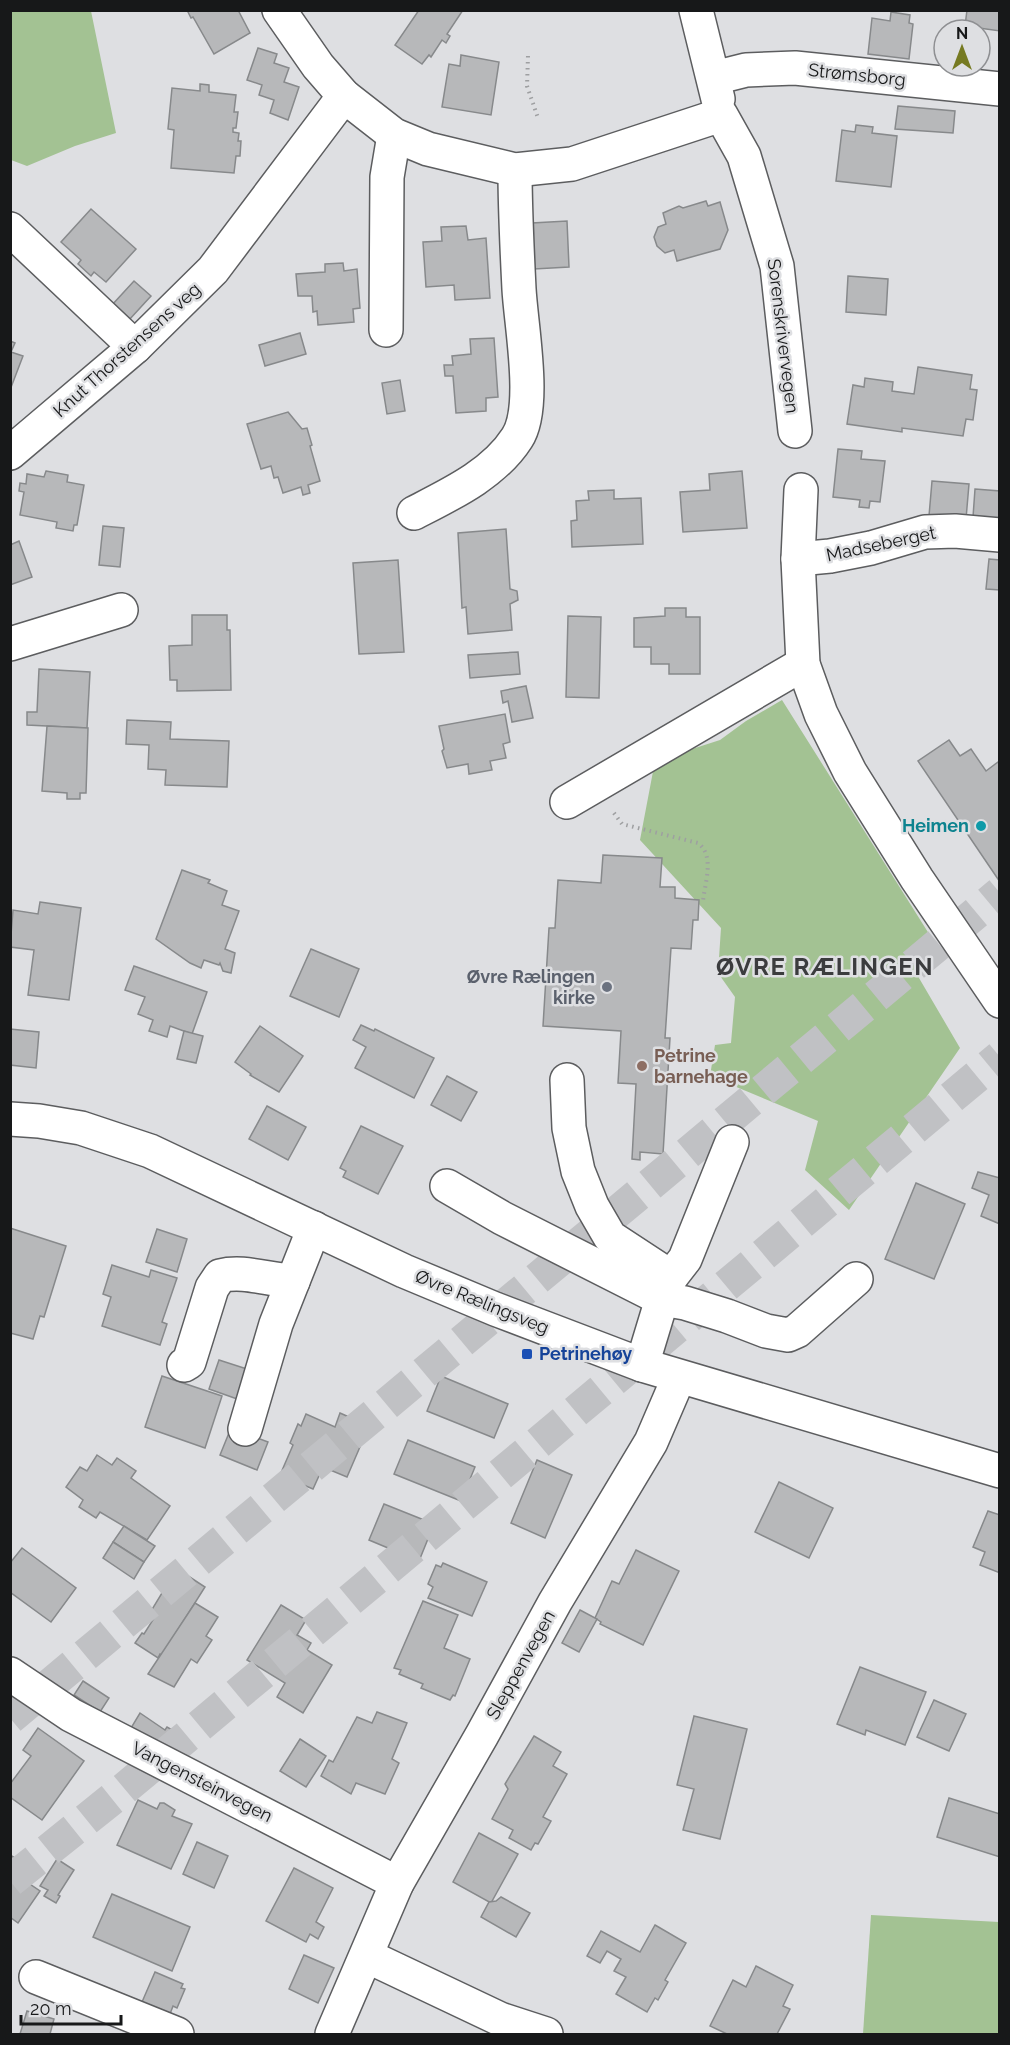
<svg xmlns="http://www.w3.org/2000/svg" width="1010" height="2045" font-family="Raleway,sans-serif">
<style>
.green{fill:#a3c293}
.building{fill:#b7b8ba;stroke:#87898b;stroke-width:1.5}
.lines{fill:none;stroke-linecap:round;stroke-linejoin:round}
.highway-tunnel{stroke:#c0c1c4;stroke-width:33;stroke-dasharray:33 16;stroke-linecap:butt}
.minor-casing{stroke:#5c5d5f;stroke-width:36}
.major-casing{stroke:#5c5d5f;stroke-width:36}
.path{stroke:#9e9fa1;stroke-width:4;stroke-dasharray:1.5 4.5;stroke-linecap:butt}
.minor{stroke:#fff;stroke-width:33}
.major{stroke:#fff;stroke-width:33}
.culture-dot{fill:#0f9aa8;stroke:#dedfe2;stroke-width:2}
.worship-dot{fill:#6b7280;stroke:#dedfe2;stroke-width:2}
.education-dot{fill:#8d6e63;stroke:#dedfe2;stroke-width:2}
.transit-dot{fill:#1a4fb4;stroke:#dedfe2;stroke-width:2}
.labels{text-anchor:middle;stroke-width:5;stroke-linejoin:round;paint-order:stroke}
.street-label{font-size:18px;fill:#171819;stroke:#dedfe2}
.culture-label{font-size:18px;font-weight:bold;fill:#0d838f;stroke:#dedfe2;text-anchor:end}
.worship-label{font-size:18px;font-weight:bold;fill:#5b616d;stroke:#dedfe2;text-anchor:end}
.education-label{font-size:18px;font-weight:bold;fill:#785e54;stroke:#dedfe2;text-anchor:start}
.transit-label{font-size:18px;font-weight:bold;fill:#164399;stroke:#dedfe2;text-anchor:start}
.district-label{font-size:24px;font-weight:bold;letter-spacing:1.5px;fill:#3b3c3e;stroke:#dedfe2}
</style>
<rect width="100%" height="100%" fill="#dedfe2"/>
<g class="green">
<polygon points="10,11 91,11 116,133 75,146 27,166 11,160"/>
<polygon points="782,700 931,937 919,978 960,1048 849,1210 805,1170 818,1121 710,1076 715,1045 731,1043 735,997 718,973 721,928 640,840 655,761 720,740 746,721"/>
<polygon points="871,1915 999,1922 999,2034 863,2034"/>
</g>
<g class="building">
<polygon points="187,10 238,10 250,33 214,54 193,17 191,18"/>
<polygon points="419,10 463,10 447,34 450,36 446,43 442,40 431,57 429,55 422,64 395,45"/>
<polygon points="967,10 1000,10 1000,31 965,26"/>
<polygon points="891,12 910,15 909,23 913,24 909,59 868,54 872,18 890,21"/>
<polygon points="258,48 277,54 274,63 289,68 284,82 299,87 288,120 270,113 274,100 259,95 262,85 247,80"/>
<polygon points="461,55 499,62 491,115 442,107 449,64 460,66"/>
<polygon points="200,84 209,85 209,92 236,95 234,112 238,112 236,128 233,128 233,132 239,133 238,141 241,141 240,156 236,156 234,173 171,168 174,130 168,129 172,88 200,91"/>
<polygon points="898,106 955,111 953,133 895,129"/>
<polygon points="856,125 873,127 872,133 897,136 891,187 836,181 842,130 855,132"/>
<polygon points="706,201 708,206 720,202 728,230 720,249 677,261 674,250 665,253 657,246 654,237 658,227 666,224 663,213 679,206 683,208"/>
<polygon points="91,209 136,249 106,282 94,272 91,276 78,264 81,260 61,242"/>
<polygon points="567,221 569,267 534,269 532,223"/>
<polygon points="466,226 468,240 486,238 490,298 455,300 454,285 426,287 423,242 442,241 441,227"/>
<polygon points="343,263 344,271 357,269 360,308 353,309 354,322 318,325 317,311 313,312 312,296 298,296 296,274 325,272 325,264"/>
<polygon points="848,276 888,279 886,315 846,312"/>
<polygon points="134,281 151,296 129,320 112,305"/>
<polygon points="300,333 306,354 265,366 259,345"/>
<polygon points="494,338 498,397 486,398 486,411 456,413 453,376 445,376 444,365 453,365 452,356 471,354 470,339"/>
<polygon points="10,341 15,343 11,352 23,356 10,390"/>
<polygon points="918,367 972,375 970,389 977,390 973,420 966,419 963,436 902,428 902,432 847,424 853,385 864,387 865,378 893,382 892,391 914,394"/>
<polygon points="400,380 405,411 387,414 382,383"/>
<polygon points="288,412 302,429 307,428 312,445 310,446 320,481 308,485 310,493 303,495 301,487 283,493 278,477 274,478 271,466 261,469 247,424"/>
<polygon points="838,449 862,451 861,459 885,461 880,502 870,501 869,508 859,507 860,500 833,497"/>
<polygon points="46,471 68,475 67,482 84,485 77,525 74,525 73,531 56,528 57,522 20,515 24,492 19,491 20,483 26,484 27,474 44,477"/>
<polygon points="742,471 747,528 683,532 680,492 710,490 709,474"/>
<polygon points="932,481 969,484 966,519 929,516"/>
<polygon points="975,489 1000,491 1000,520 973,517"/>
<polygon points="614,490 614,499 641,498 643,544 572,547 571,521 577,520 576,501 589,500 588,491"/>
<polygon points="103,526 124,528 120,567 99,565"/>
<polygon points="506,529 510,589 517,591 518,600 510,604 512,630 468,634 466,607 462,608 458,533"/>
<polygon points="19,541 32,577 10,585 10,545"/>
<polygon points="989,559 1000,560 1000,590 986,589"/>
<polygon points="398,560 404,652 359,654 353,563"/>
<polygon points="665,608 686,608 686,617 700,617 700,674 669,674 669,664 651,664 651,647 634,647 634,618 665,616"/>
<polygon points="192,615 227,615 227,630 230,630 231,690 177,691 177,680 170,680 169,646 192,645"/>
<polygon points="568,616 601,617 599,698 566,697"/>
<polygon points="518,652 520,674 470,678 468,655"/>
<polygon points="39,669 90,672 87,728 27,725 27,712 37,712"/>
<polygon points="526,686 533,718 512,722 508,701 503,703 501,691"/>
<polygon points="505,714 510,742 503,744 506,758 490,761 492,770 469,774 468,764 447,768 442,751 444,749 439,726"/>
<polygon points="127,720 171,722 170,739 229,741 227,787 165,785 166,770 148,769 149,745 126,744"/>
<polygon points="47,726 88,728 86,793 80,793 80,799 67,799 67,793 42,791"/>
<polygon points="949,740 960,756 971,749 986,771 998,762 1000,765 1000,882 918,761"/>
<polygon points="603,855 662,858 660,887 675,887 675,898 699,900 698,920 693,920 691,949 671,948 665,1038 670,1038 663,1154 640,1152 640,1160 632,1159 636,1084 618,1083 621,1031 543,1026 549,928 555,928 558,880 601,883"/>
<polygon points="182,870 210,880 208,883 227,891 222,905 239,911 225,949 235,953 231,973 223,971 220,963 219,965 204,960 201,968 190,963 156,939"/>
<polygon points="40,902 81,908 69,1000 28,995 34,950 10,947 13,910 38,914"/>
<polygon points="311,949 359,969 339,1017 290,996"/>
<polygon points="134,966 207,992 192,1034 170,1026 167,1037 149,1031 153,1020 138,1014 145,997 125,990"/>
<polygon points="361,1025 374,1031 375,1029 434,1058 414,1098 355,1068 366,1047 353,1040"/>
<polygon points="260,1026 303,1056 279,1092 250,1075 251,1074 235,1062"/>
<polygon points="10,1029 39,1032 36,1068 10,1065"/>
<polygon points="184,1031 203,1036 196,1063 177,1059"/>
<polygon points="447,1076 477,1092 461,1121 431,1105"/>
<polygon points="267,1106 306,1127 288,1160 249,1139"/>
<polygon points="361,1126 403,1146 378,1194 343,1177 346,1171 340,1168"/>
<polygon points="978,1172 1000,1178 1000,1224 981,1216 989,1195 972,1188"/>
<polygon points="916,1183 965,1204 934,1279 885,1259"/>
<polygon points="10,1228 66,1246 44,1317 40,1316 33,1339 10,1333"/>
<polygon points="157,1229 187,1239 177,1272 146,1262"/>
<polygon points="112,1265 149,1277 151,1270 177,1278 162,1322 167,1324 160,1345 102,1326 111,1297 103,1294"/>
<polygon points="219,1360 250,1370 240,1400 209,1389"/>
<polygon points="162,1376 222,1396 205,1448 145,1427"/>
<polygon points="441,1376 508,1404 494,1438 427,1411"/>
<polygon points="340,1413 369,1426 347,1477 323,1467 313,1489 280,1475 293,1445 290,1443 298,1424 301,1426 306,1414 335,1427"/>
<polygon points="231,1428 268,1442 257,1470 220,1455"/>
<polygon points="408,1440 475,1467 461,1501 394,1474"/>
<polygon points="97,1455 112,1465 117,1458 136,1471 131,1478 170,1506 147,1540 100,1512 96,1518 79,1507 83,1500 66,1487 80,1467 87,1471"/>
<polygon points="537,1460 572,1475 545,1538 511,1523"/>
<polygon points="779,1482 833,1508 809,1558 755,1532"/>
<polygon points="384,1504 434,1524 419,1561 369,1540"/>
<polygon points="988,1511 1000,1515 1000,1573 980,1565 985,1552 973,1547"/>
<polygon points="124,1526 155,1546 144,1562 113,1542"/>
<polygon points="113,1542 144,1562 134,1579 103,1558"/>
<polygon points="22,1548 76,1588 51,1622 10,1592 10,1563"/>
<polygon points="636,1550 679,1571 643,1645 600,1624 601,1622 595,1618 612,1581 619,1584"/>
<polygon points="443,1563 487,1582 472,1616 428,1598 433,1587 428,1584 436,1565 441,1567"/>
<polygon points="182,1572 205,1587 162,1655 160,1654 158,1658 135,1643 142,1633 144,1634 156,1615 151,1611 165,1588 170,1591"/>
<polygon points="423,1601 458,1615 444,1648 470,1659 455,1696 453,1695 450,1700 421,1688 423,1684 399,1674 401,1670 394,1668"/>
<polygon points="195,1603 218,1617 206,1636 212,1640 197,1663 191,1659 174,1687 148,1674"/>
<polygon points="281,1605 306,1620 297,1635 311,1643 307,1650 332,1665 303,1713 277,1697 285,1683 247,1660"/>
<polygon points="580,1610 597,1619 579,1652 562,1643"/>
<polygon points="860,1667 926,1692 905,1745 866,1730 865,1735 837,1724"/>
<polygon points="83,1681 109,1698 100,1712 74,1695"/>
<polygon points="934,1700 966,1714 949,1751 917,1737"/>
<polygon points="377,1712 407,1723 392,1759 399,1763 385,1794 356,1783 351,1794 321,1776 329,1760 333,1762 357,1717 372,1723"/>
<polygon points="140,1713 165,1730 167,1727 174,1731 162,1749 131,1728"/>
<polygon points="694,1716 747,1729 720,1839 683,1830 694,1789 677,1785"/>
<polygon points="38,1728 84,1761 42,1820 10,1797 10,1784 31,1756 23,1750"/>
<polygon points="534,1736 561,1752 553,1766 567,1774 543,1817 551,1821 538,1844 535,1843 531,1850 509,1838 513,1830 492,1819 508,1789 505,1784"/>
<polygon points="300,1739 326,1756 306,1787 280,1771"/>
<polygon points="949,1798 1000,1814 1000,1857 937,1837"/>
<polygon points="138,1800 157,1809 160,1803 164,1803 175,1810 172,1816 192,1824 171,1869 117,1845"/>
<polygon points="479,1833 518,1854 491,1903 453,1882"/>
<polygon points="197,1842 228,1856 214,1888 183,1874"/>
<polygon points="10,1855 23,1863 15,1874 40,1891 18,1923 10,1917"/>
<polygon points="57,1859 74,1870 58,1895 60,1896 56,1903 44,1896 48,1890 40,1886"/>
<polygon points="294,1868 333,1888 316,1922 324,1927 318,1939 310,1934 306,1942 266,1921"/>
<polygon points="112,1894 190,1927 172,1971 93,1937"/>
<polygon points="501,1897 530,1913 516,1937 481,1917 489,1902 496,1901"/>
<polygon points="655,1925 686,1943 665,1980 668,1982 658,2000 655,1998 647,2012 616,1994 626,1977 614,1971 621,1959 607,1951 600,1963 587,1956 601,1931 640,1952"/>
<polygon points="304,1955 334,1968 318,2003 289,1989"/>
<polygon points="756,1966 793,1985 783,2006 790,2009 777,2034 727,2034 710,2026 733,1980 746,1987"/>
<polygon points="155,1972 183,1984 181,1988 185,1989 177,2008 173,2006 170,2014 142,2002"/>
<polygon points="27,2011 54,2019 50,2034 20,2034"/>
</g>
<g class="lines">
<g class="highway-tunnel">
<polyline points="10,1718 1000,893"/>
<polyline points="10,1881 118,1794 1000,1057"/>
</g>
<defs>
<g id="minor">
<polyline points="279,10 318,66 344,96 394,135 428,149 515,170 572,164 721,115 744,156 777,266 795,431"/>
<polyline points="696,10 718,99"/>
<polyline points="714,78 746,70 795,68 1000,89"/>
<polyline points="10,229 135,347"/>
<polyline points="386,330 387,177 394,135"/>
<polyline points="10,453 135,347 213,270 344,96"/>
<polyline points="801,490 798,559 803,664 821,714 850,772 917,879 1000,1001"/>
<path d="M414,513C451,494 494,474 517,438C537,408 521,326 519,289C517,249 515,210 515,170"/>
<polyline points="798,559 830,556 871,548 925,532 955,531 1000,535"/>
<polyline points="10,644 121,610"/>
<polyline points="567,802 803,664"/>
<polyline points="567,1080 569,1128 578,1171 592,1206 610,1237 671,1277"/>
<polyline points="447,1186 502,1218 662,1299 685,1303 727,1316 766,1331 788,1335 797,1331 856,1279"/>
<path d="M184,1365L189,1362L212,1288L220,1276C244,1270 268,1280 293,1281"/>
<polyline points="642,1365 662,1299 671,1277 685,1259 732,1142"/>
<polyline points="245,1429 276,1324 314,1228"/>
<polyline points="10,1674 71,1715 397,1883"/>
<polyline points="367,1956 500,2019 546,2034"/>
<polyline points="36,1977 177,2034"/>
<polyline points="332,2034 397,1883 482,1735 555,1602 651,1442 679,1377"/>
</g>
<polyline id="major" points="10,1119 39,1121 81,1128 150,1151 404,1271 495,1309 642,1365 1000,1471"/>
</defs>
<use href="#minor" class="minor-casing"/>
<use href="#major" class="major-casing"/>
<g class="path">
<polyline points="528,56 527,86 538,118"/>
<path d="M614,813L622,824L698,843C715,856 705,882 703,901"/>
</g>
<use href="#minor" class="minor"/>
<use href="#major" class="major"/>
</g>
<circle class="culture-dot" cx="981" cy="826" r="6"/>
<circle class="worship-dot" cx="607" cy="987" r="6"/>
<circle class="education-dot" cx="642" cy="1066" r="6"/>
<rect class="transit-dot" x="521" y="1348" width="12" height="12" rx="3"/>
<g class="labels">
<g class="street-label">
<text transform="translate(857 75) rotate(6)" y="6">Strømsborg</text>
<text transform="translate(783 336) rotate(83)" y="6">Sorenskrivervegen</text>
<text transform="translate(127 350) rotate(-42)" y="6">Knut Thorstensens veg</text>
<text transform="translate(881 544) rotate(-12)" y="6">Madseberget</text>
<text transform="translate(482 1302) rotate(22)" y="6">Øvre Rælingsveg</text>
<text transform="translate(521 1665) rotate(-61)" y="6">Sleppenvegen</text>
<text transform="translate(202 1782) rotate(27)" y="6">Vangensteinvegen</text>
</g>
<g class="culture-label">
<text x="969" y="832">Heimen</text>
</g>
<g class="worship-label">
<text x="595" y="983">Øvre Rælingen<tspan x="595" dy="21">kirke</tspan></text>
</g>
<g class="education-label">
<text x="654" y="1062">Petrine<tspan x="654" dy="21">barnehage</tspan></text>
</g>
<g class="transit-label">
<text x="539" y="1360">Petrinehøy</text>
</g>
<g class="district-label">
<text x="825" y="975">ØVRE RÆLINGEN</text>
</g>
</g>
<rect width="1010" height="2045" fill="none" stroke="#171819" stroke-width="24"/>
<g transform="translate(962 48)"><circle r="28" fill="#dedfe2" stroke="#8e8f92" stroke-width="1.5"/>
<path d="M0-4.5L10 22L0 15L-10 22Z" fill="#767a22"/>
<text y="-9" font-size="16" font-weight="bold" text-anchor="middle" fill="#171819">N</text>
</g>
<path d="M21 2015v9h100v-9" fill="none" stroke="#171819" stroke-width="3"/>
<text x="30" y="2015" font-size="18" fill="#171819" stroke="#dedfe2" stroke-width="4.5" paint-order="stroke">20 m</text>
</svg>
